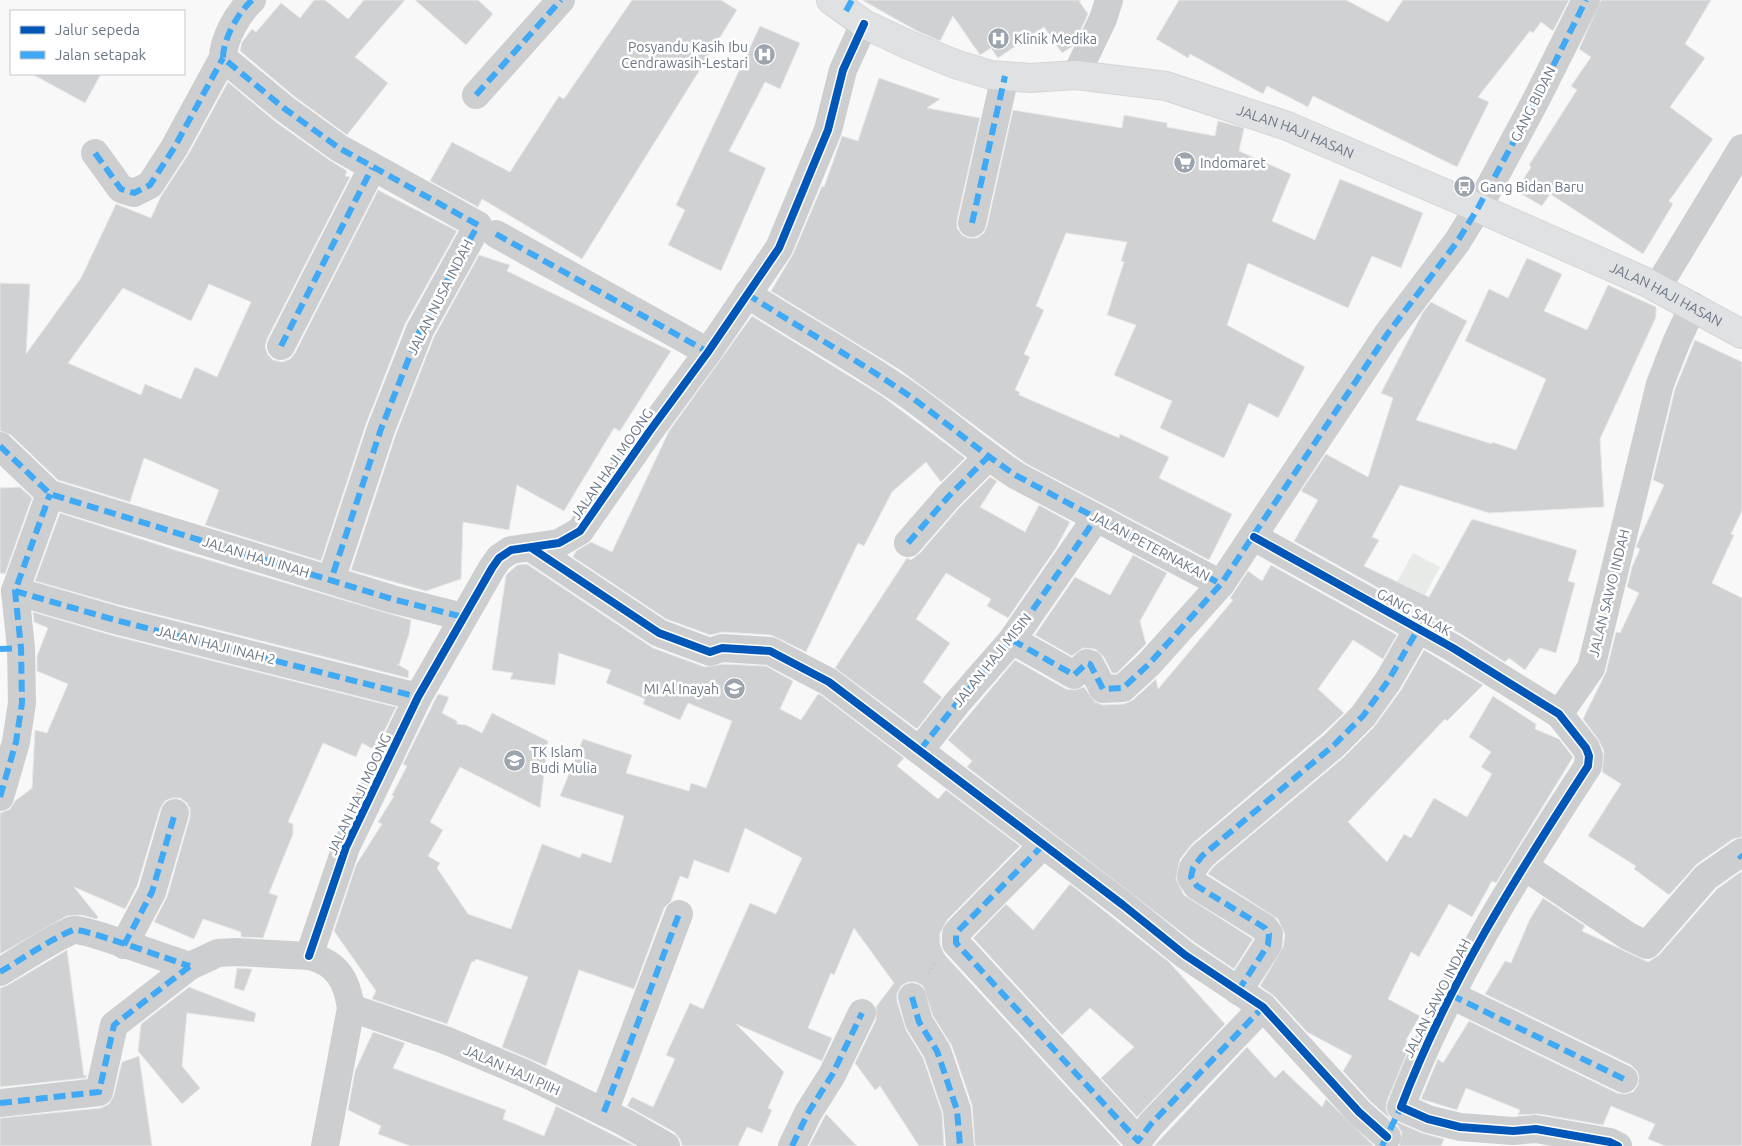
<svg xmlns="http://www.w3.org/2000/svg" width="1742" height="1146" font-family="Ubuntu,sans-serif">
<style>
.green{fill:#e7eae6}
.building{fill:#d0d1d3;stroke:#e8e8e8;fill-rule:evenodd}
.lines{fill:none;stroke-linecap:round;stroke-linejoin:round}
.secondary-casing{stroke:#d5d6d7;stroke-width:30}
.path{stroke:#cacbcc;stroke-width:3;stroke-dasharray:2.5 2.5;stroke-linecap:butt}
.street{stroke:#cdcecf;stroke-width:28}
.secondary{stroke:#e0e1e2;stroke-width:28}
.quiet{stroke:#3fa9f5;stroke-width:6;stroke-dasharray:12 6;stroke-linecap:butt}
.cycleway-casing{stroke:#fff;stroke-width:11}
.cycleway{stroke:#0057b8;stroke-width:8}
.labels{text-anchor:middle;stroke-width:5;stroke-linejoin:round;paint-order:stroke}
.poi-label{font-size:14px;fill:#6b7786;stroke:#fff;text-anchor:start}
.street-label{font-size:14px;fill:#6b7786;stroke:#fff}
</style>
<rect width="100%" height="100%" fill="#f8f8f8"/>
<polygon class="green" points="1413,553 1440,567 1416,611 1389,596"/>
<g class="building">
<polygon points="314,0 325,0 348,19 364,0 405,0 355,57 388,83 347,135 295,97 240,51 242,42 252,29 256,32 281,3 300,18"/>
<polygon points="415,0 478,0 493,14 466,45"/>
<polygon points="632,0 721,0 737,10 582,259 482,199 478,207 430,181 452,142 510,172 559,96 564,99"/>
<polygon points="862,0 1081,0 1079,1 1088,14 1073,46 1062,53 1044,27 998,58 991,48 980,55 953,16 940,41 917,31"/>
<polygon points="1179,0 1346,0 1388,22 1403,0 1569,0 1553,31 1541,22 1533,33 1530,31 1478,97 1489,102 1457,167 1313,96 1308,107 1267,86 1263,94 1190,54 1188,58 1156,39"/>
<polygon points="1601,0 1711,0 1685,44 1705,58 1670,107 1713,139 1669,201 1673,204 1643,254 1550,194 1542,206 1516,191 1531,167 1529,165 1577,90 1571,86 1591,57 1579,49"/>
<polygon points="760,26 800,43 780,89 765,82 729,151 766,168 721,271 668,245 685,210 676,205"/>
<polygon points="32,74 101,74 85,103"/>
<polygon points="879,78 940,99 927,108 980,118 957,220 957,228 962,235 968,238 977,238 984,233 987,226 1013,110 1122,128 1124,115 1167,123 1167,127 1215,136 1218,121 1244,128 1239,151 1291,174 1272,221 1315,240 1340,179 1423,213 1401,268 1372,256 1348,308 1248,263 1227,325 1305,367 1278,418 1249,403 1224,458 1160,428 1172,401 1114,375 1136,325 1107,315 1124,262 1121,261 1127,242 1066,233 1036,306 1044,310 1024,354 1030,357 1015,390 1020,392 1019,395 1119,438 1120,434 1169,457 1159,478 1232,514 1209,560 1025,463 900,370 771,291 793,254 822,186 824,187 842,136 858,141"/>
<path d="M228,82L276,122L328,159L347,171L345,176L350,177L267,339L265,347L268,355L273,360L282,362L290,359L295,353L378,190L457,231L405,324L366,424L321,561L205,525L219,490L144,458L130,502L58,480L11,435L0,431V283L30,284L26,354L81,278L116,204L151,218L161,196L188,155ZM209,284L251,302L217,377L195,367L181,399L145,384L141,395L68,363L123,288L191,321Z"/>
<polygon points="479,255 510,265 507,271 671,351 620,431 614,428 564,511 517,485 509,530 463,522 461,579 426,591 351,570 396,434 434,337"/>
<polygon points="1527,258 1562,274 1544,311 1587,330 1608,285 1656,307 1656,317 1600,439 1604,507 1489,513 1400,485 1372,537 1379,540 1364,566 1429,597 1472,519 1577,550 1568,581 1575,583 1556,653 1540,648 1525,670 1509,658 1505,662 1461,634 1294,541 1318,500 1301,491 1326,454 1368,477 1393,398 1381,393 1423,312 1431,302 1467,321 1416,420 1492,444 1492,442 1516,450 1546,379 1465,341 1489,289 1508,298"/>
<polygon points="752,316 882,396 965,458 941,482 926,462 892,492 864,546 858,543 806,652 771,635 723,632 710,635 666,619 573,557 576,551 591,542 612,552 669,431"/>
<polygon points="1695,340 1742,362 1742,511 1731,534 1734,535 1712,583 1742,598 1742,837 1733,839 1697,864 1669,895 1634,869 1636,866 1588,836 1621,784 1602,772 1604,751 1598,739 1583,719 1606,672 1616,632 1620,633 1639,593 1627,587 1632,567 1640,549 1636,547 1638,542 1664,485 1653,480 1675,389"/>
<polygon points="990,477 997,481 980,507 1025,532 1039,505 1070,522 1056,548 1008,618 987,606 991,599 946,573 916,619 950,643 923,682 942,697 917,729 835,668 907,558 911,560 920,553 959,508"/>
<polygon points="20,487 32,498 5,574 0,573 0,488"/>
<polygon points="60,513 175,550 411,620 409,634 399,665 397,664 409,671 408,678 119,605 35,581"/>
<polygon points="1133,555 1167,573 1140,621 1146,644 1117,673 1112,673 1104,657 1095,649 1083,648 1072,656 1035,635 1075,577 1110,595"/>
<polygon points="527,564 653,648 705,667 724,664 766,666 793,681 780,709 801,720 818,694 821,695 904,758 897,766 938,799 946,790 1020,846 948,919 940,933 940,944 944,954 1121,1146 975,1146 972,1105 952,1046 933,1016 923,986 916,982 908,982 901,986 897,994 897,1001 906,1030 923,1058 942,1113 944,1146 919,1146 880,1086 875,1090 855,1063 876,1020 876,1007 894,983 854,928 834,975 831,973 808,1028 832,1038 822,1061 736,1024 784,1072 768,1108 772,1110 762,1133 747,1127 738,1146 682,1146 680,1139 674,1132 627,1106 632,1097 653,1107 675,1059 666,1055 690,1003 703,1009 750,903 776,914 802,858 745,828 729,873 694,860 688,879 680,876 671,901 664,908 634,989 579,970 546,1066 502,1047 528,977 476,959 474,962 472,961 447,1024 372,999 376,991 334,931 356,865 382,824 378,822 394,796 392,795 407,766 403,764 438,694 449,697 442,713 457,721 457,724 466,725 482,733 492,713 548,741 540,808 460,767 430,822 443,830 428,856 440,863 437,868 468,914 511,929 542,844 580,858 582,853 611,863 624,816 560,796 583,739 632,755 626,773 689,791 691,783 706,788 732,721 688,703 680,720 643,704 645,699 606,683 611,670 559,653 555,685 510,679 513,673 492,670 506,575 517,565"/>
<polygon points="1271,565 1397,635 1383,659 1353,640 1318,689 1344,713 1323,733 1192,844 1180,859 1176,879 1184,895 1253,939 1234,969 1194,942 967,767 972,761 948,740 1015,660 1066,689 1075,690 1084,687 1095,702 1103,705 1124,704 1133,700 1156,679 1158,689 1233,600 1230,598 1248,571 1262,581"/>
<polygon points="33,612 111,635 396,707 375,750 362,743 356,757 323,743 288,822 293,824 293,834 269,893 278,896 263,938 241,937 241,932 203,919 194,939 154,922 167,897 190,817 190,809 187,803 180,798 172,798 165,801 160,809 137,886 125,909 74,887 98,917 97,919 81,915 67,916 0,954 0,813 10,809 15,801 32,788 35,730 47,733 68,684 37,671 37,656 48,628 34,622"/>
<polygon points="1424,650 1483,685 1447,721 1445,719 1348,822 1387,862 1404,834 1411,838 1434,798 1467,817 1492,774 1481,767 1491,752 1469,737 1493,696 1536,724 1535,729 1559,739 1573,757 1496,883 1492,881 1472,917 1449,904 1419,957 1411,952 1388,999 1420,1016 1406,1040 1411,1043 1387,1101 1386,1109 1389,1117 1395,1121 1422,1133 1444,1139 1441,1146 1399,1146 1402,1133 1398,1126 1370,1101 1343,1071 1352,1056 1307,1032 1274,996 1260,986 1283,947 1285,935 1278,919 1208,874 1213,867 1344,757 1374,727 1401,690"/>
<polygon points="1742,871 1742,1146 1665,1146 1648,1139 1655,1124 1611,1106 1603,1125 1539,1114 1518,1115 1520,1110 1466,1088 1457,1110 1421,1099 1438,1059 1443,1063 1469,1021 1617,1093 1626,1094 1633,1092 1638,1085 1639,1077 1637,1071 1631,1065 1485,994 1505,961 1511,963 1530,919 1543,898 1585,926 1582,931 1648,962 1659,955 1717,889"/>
<polygon points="1070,884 1169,962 1225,1024 1137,1117 1101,1078 1134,1047 1090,1008 1062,1035 973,938 1006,904 1033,930"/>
<polygon points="67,950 84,1076 87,1075 86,1078 0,1087 0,988 8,985"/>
<polygon points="237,968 252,969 244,991 234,988"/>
<polygon points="189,987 256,1013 254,1022 187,1013 182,1066 200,1088 182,1104 138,1051 141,1024"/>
<polygon points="373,1032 405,1043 393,1068 506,1110 503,1119 544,1136 556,1106 635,1146 410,1146 378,1134 381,1126 348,1110 355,1071"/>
<polygon points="1247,1047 1275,1078 1283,1070 1322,1107 1326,1099 1374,1146 1154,1146"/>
<polygon points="139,1056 152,1146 0,1146 0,1118 101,1108 109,1104 114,1095 122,1062"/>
<polygon points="826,1114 857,1146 809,1146"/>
</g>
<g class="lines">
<defs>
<g id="secondary">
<path id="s1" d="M831,0L864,24L909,45L955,64L991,75L1031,78L1076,75L1166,86L1287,126L1458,199L1648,283L1742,334"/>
</g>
</defs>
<use href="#secondary" class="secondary-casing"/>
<polyline class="path" points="928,974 936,962"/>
<g class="street">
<path d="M252,0C238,13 223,39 223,58L285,109L339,148L478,225L420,330L381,429L331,580"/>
<polyline points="1076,75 1103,19 1109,0"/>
<polyline points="476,95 561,0"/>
<polyline points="95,153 121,189 134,193 150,185 174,148 223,58"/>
<polyline points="972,223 1005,76"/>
<polyline points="496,234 708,352"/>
<polyline points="1657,288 1742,148"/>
<path d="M747,294C801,329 858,360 911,397C947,423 980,452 1017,476L1221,584"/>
<polyline points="281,346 372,168"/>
<polyline points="0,446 50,494 392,599 463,617"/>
<path d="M1254,537L1453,648L1559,714L1586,748L1589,756L1588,766C1517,875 1447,985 1401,1107L1428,1119L1460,1127L1513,1131L1536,1129L1610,1142L1618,1146"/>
<polyline points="908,543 948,497 988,457"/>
<polyline points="533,549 659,633 710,652 722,648 770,651 829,682 1123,905 1185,955 1263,1007 1359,1112 1387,1137"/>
<polyline points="15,591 115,620 418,697"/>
<polyline points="1012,640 1074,675 1087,663 1090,664 1103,689 1123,688 1149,664 1221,584 1388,333 1457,242 1478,208 1536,100 1586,0"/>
<polyline points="1559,714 1591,668 1660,384 1676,343 1693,306"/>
<polyline points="920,750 957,703 1012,640 1096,518"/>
<polyline points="0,797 16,742 22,703 21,648 15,591 50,494"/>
<polyline points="1043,845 960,929 956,934 956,943 1138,1141 1151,1124 1263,1007"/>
<polyline points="1525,867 1628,936 1647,945 1706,877 1742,852"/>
<polyline points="124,945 152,892 175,813"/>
<polyline points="309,956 346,847 418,697 492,568 499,558 511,550 559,543 580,531 649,432 708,352 779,248 828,130 843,70 864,24"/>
<path d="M0,972C22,959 51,939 73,930C81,927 173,961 190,966"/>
<polyline points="1238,991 1268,945 1269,934 1265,928 1197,886 1191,877 1193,868 1202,856 1334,745 1363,716 1388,681 1418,629"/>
<polyline points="1451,995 1624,1079"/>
<polyline points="912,997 919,1022 937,1051 957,1110 960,1146"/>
<polyline points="351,1008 445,1040 526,1074 624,1122 666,1146"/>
<path d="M0,1103L99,1092L114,1025L190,966L218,953L236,952L309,956C338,963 347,981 351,1008L325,1146"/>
<polyline points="604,1112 679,914"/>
<polyline points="792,1146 808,1113 832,1075 862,1013"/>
</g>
<use href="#secondary" class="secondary"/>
<g class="quiet">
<path d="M252,0C238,13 223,39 223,58L285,109L339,148L478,225L420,330L381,429L331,580"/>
<polyline points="846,11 852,0"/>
<polyline points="476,95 561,0"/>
<polyline points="95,153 121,189 134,193 150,185 174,148 223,58"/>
<polyline points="972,223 1005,76"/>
<polyline points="496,234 708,352"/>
<path d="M747,294C801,329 858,360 911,397C947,423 980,452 1017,476L1221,584"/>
<polyline points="281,346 372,168"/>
<polyline points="0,446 50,494 392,599 463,617"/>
<polyline points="908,543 948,497 988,457"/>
<polyline points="15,591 115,620 418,697"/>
<polyline points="1012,640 1074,675 1087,663 1090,664 1103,689 1123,688 1149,664 1221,584 1388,333 1457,242 1478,208 1536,100 1586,0"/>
<polyline points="0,649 21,648"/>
<polyline points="920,750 957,703 1012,640 1096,518"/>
<polyline points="0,797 16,742 22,703 21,648 15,591 50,494"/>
<polyline points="1043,845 960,929 956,934 956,943 1138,1141 1151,1124 1263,1007"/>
<polyline points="1739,855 1742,858"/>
<polyline points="124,945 152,892 175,813"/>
<path d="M0,972C22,959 51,939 73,930C81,927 173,961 190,966"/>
<polyline points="1238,991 1268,945 1269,934 1265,928 1197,886 1191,877 1193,868 1202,856 1334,745 1363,716 1388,681 1418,629"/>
<polyline points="1451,995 1624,1079"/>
<polyline points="912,997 919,1022 937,1051 957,1110 960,1146"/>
<polyline points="0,1103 99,1092 114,1025 190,966"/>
<polyline points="604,1112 679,914"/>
<polyline points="792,1146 808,1113 832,1075 862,1013"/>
<polyline points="1382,1146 1401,1107"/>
</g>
<defs>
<g id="cycleway">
<path d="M1254,537L1453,648L1559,714L1586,748L1589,756L1588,766C1517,875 1447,985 1401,1107L1428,1119L1460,1127L1513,1131L1536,1129L1610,1142L1618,1146"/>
<polyline points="533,549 659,633 710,652 722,648 770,651 829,682 1123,905 1185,955 1263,1007 1359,1112 1387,1137"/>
<polyline points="309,956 346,847 418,697 492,568 499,558 511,550 559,543 580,531 649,432 708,352 779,248 828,130 843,70 864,24"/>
</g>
</defs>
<use href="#cycleway" class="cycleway-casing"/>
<use href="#cycleway" class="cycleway"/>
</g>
<defs>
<symbol id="hospital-disc" viewBox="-11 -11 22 22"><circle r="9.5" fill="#9ca4ae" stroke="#fff"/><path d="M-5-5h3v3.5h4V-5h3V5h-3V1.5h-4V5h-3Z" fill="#fff"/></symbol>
<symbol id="supermarket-disc" viewBox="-11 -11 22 22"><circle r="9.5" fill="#9ca4ae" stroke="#fff"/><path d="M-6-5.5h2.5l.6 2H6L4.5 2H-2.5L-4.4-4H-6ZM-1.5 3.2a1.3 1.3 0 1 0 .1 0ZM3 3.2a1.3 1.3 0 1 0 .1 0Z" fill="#fff"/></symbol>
<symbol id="bus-disc" viewBox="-11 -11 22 22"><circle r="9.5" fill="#9ca4ae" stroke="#fff"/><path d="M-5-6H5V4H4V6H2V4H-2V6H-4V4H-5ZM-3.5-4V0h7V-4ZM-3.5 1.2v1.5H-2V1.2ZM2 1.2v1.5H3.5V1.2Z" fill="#fff"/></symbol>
<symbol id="school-disc" viewBox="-11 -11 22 22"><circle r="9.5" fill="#9ca4ae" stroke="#fff"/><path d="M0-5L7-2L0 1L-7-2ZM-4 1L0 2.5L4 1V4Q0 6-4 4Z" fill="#fff"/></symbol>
</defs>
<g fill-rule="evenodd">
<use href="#hospital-disc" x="986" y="26" width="25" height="25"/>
<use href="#hospital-disc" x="752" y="42" width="25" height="25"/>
<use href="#supermarket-disc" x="1172" y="150" width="25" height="25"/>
<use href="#bus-disc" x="1452" y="174" width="25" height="25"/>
<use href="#school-disc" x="722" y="676" width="25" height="25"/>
<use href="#school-disc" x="502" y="748" width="25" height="25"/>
</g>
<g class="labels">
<g class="poi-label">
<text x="1014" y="44">Klinik Medika</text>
<text x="748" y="52" text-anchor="end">Posyandu Kasih Ibu<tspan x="748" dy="16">Cendrawasih-Lestari</tspan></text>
<text x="1200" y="168">Indomaret</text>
<text x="1480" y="192">Gang Bidan Baru</text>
<text x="719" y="694" text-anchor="end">MI Al Inayah</text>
<text x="531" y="757">TK Islam<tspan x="531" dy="16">Budi Mulia</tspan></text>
</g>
<g class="street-label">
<text transform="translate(1533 104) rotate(-63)" y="5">GANG BIDAN</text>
<text dy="5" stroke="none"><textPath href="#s1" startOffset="491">JALAN HAJI HASAN</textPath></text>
<text dy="5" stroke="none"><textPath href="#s1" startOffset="896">JALAN HAJI HASAN</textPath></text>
<text transform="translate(440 297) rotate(-63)" y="5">JALAN NUSA INDAH</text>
<text transform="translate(612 464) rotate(-55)" y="5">JALAN HAJI MOONG</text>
<text transform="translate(1150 546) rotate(28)" y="5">JALAN PETERNAKAN</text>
<text transform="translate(256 557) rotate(17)" y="5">JALAN HAJI INAH</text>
<text transform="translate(1609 593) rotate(-76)" y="5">JALAN SAWO INDAH</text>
<text transform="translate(1414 612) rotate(29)" y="5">GANG SALAK</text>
<text transform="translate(216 645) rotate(14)" y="5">JALAN HAJI INAH 2</text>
<text transform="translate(992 660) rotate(-51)" y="5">JALAN HAJI MISIN</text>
<text transform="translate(359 794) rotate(-65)" y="5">JALAN HAJI MOONG</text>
<text transform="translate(1437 998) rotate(-63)" y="5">JALAN SAWO INDAH</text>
<text transform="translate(512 1070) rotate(24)" y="5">JALAN HAJI PIIH</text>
</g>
</g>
<rect x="10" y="10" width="175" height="65" fill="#ffffff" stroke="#c4c9cf"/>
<rect x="20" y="26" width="25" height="8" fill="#0057b8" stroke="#c4c9cf"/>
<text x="55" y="35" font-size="15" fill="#6b7786">Jalur sepeda</text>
<rect x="20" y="51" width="25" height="8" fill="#3fa9f5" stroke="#c4c9cf"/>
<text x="55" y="60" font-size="15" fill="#6b7786">Jalan setapak</text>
</svg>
